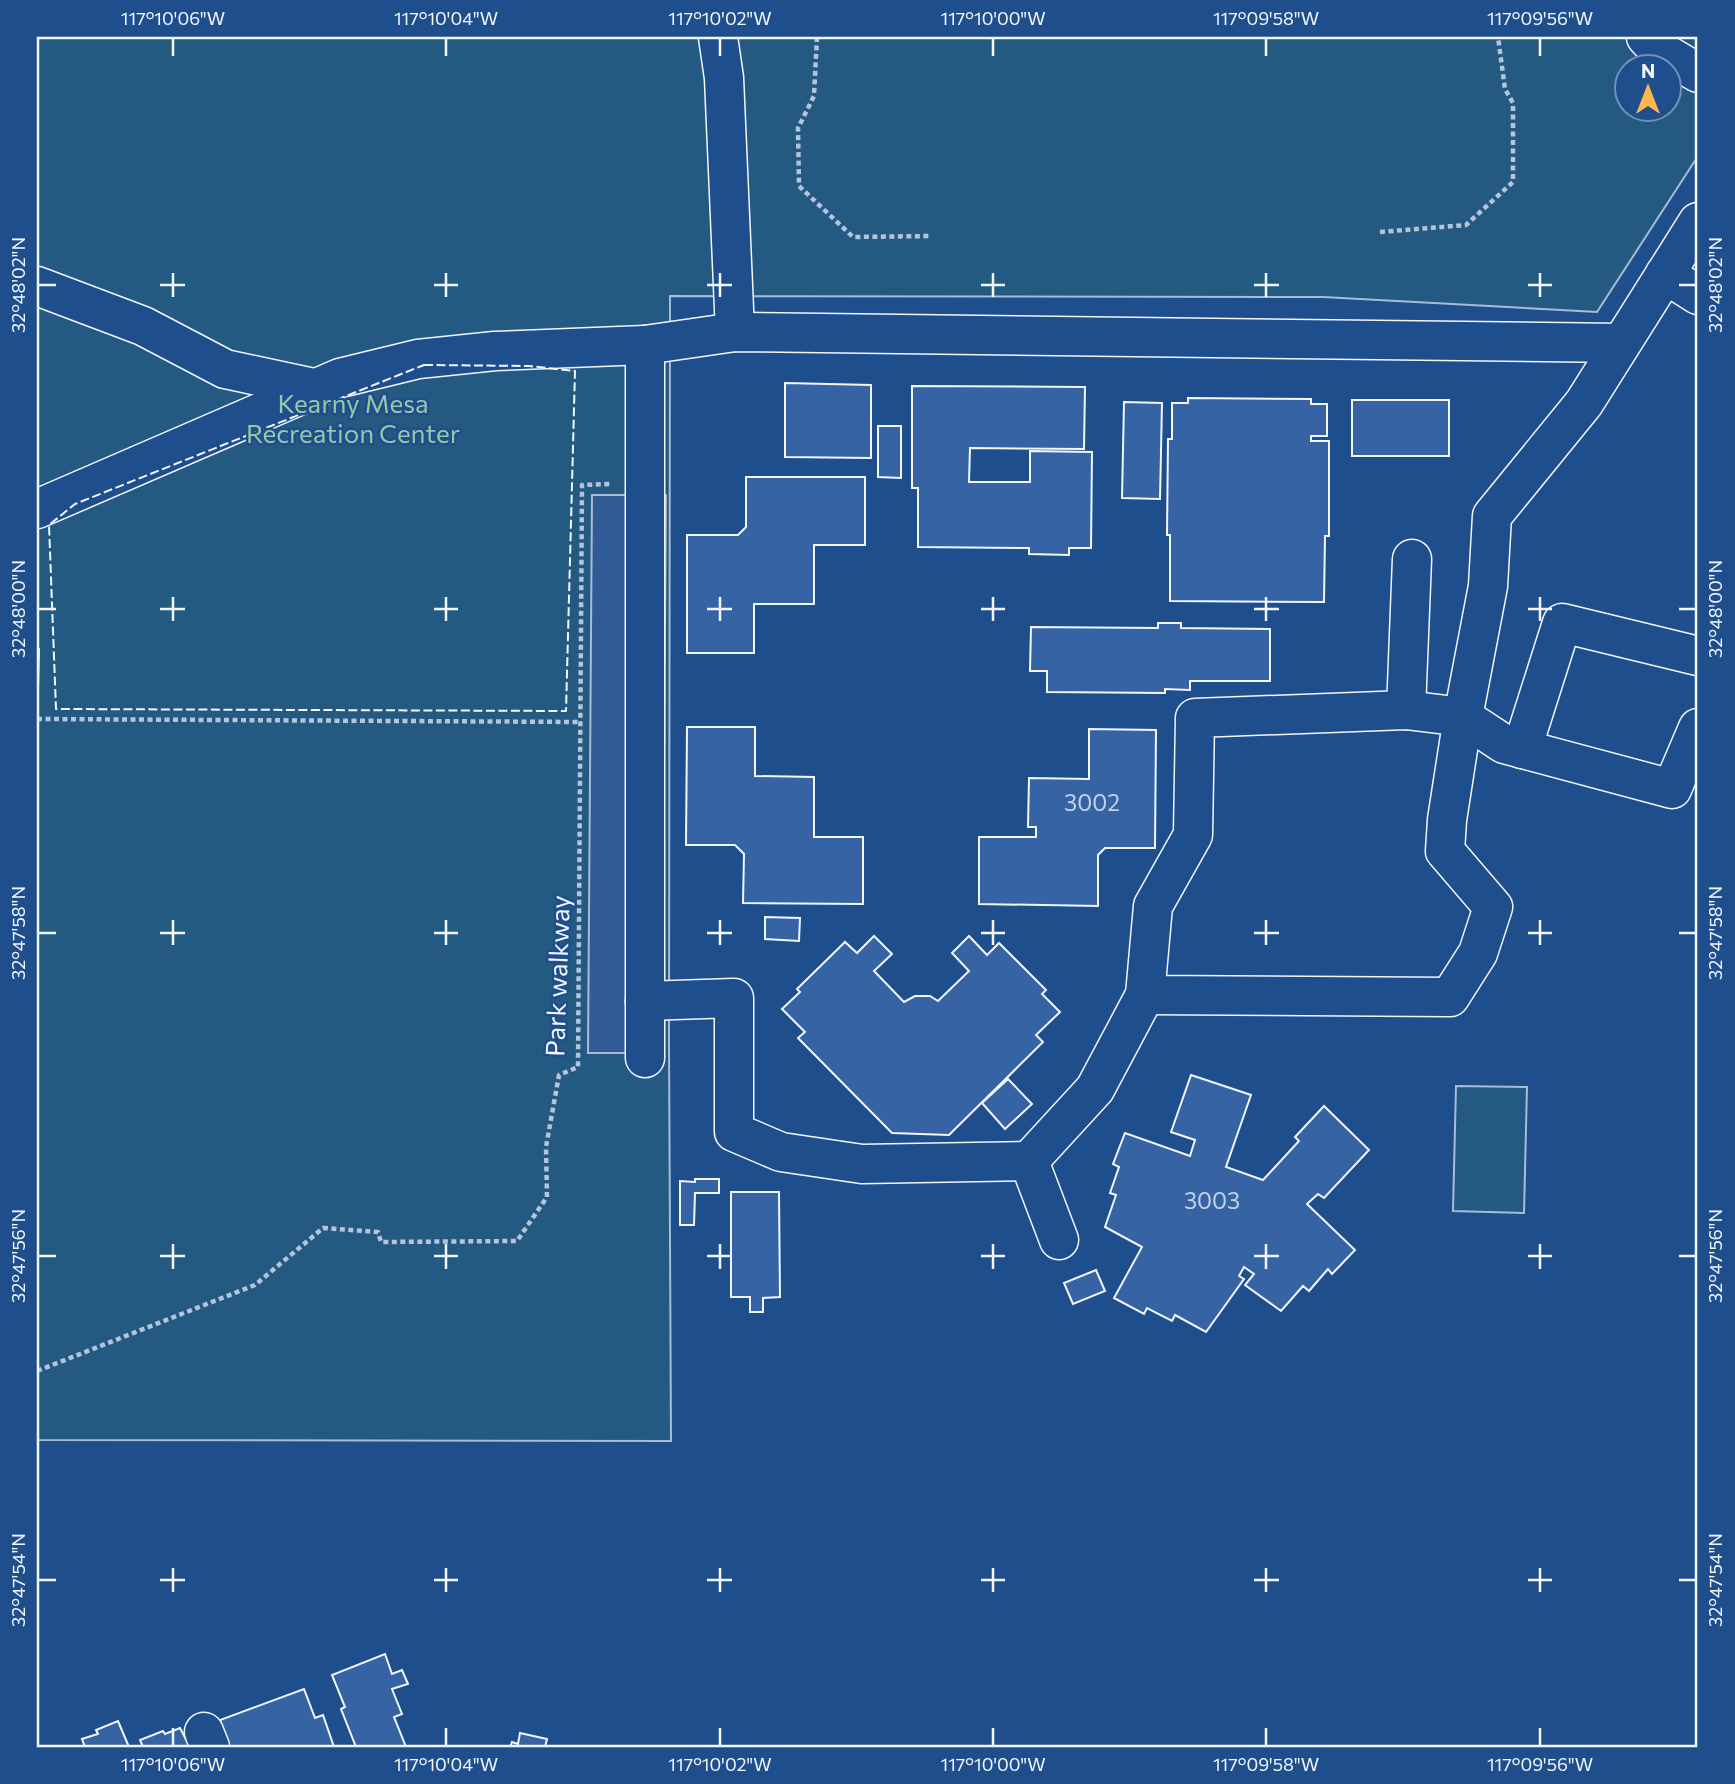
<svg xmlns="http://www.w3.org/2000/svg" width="1735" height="1784" font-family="Commissioner,sans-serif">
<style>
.green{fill:#245a82;stroke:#a8bbd7;stroke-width:2;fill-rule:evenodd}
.parking{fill:#305b95;stroke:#a8bbd7;stroke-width:2}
.building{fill:#3563a3;stroke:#f2f6ff;stroke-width:2}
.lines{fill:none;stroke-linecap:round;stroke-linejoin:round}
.minor-casing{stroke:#f2f6ff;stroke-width:41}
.path{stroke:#b3c4dc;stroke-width:4.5;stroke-dasharray:5 3.5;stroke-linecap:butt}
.minor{stroke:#1f4e8c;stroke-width:38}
.fence{stroke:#f2f6ff;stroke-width:2;stroke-dasharray:9 3.5;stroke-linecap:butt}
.ticks{fill:none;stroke:#f2f6ff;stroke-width:2.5}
.labels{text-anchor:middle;stroke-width:5;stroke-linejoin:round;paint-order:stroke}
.number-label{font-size:23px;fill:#c3d1e8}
.park-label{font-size:26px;fill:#97c8a6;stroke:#1f4e8c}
.street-label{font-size:26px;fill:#f2f6ff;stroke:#1f4e8c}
.neatline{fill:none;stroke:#f2f6ff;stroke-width:2.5}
.ticks-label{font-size:18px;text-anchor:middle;fill:#f2f6ff}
</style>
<rect width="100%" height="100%" fill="#1f4e8c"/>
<g class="green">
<path d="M37,37H1698V156L1597,312L1323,297L670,296L669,1040L671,1441L37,1440ZM1626,66H1668V108H1626Z"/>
<polygon points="1456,1086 1527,1087 1524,1213 1453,1211"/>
</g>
<polygon class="parking" points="592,495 666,495 662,1053 588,1053"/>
<g class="building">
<polygon points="785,383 871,385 871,458 785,457"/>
<polygon points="912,386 1085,387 1084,449 970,448 969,482 1030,482 1030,451 1092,452 1091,548 1069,548 1069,555 1029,554 1029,548 918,547 918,488 912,488"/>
<polygon points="1188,398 1311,399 1311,404 1327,404 1327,436 1311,436 1311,441 1329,441 1329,536 1325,536 1324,602 1170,601 1170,535 1167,535 1168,439 1172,439 1172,403 1188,403"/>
<rect x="1352" y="400" width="97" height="56"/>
<polygon points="1124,402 1162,403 1160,499 1122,498"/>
<polygon points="878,426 901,426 901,478 878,477"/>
<polygon points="746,477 865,477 865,545 814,545 814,604 754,604 754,653 687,653 687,535 738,535 746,527"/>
<polygon points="1158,623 1181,623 1181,628 1270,629 1270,681 1190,681 1190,690 1165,689 1165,693 1047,692 1047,671 1030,671 1031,627 1158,628"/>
<polygon points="37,648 39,649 38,689 37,689"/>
<polygon points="687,727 755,727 755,776 814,777 814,837 863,837 863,904 743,903 744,854 735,845 686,845"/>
<polygon points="1089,729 1156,730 1155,848 1105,848 1098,855 1098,906 979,904 979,837 1036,837 1036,827 1028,827 1029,778 1089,779"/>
<polygon points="765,917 800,918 799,941 765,939"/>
<polygon points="874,936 892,954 874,971 904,1002 915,996 930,996 938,1001 969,971 952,953 969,936 987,955 999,943 1046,990 1042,994 1060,1012 1036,1035 1043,1042 949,1135 892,1133 798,1038 805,1032 782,1009 800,992 797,989 845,942 857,953"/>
<polygon points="1191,1075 1251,1095 1226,1167 1263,1180 1299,1141 1295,1137 1324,1106 1369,1150 1324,1198 1318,1194 1307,1204 1355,1250 1332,1274 1328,1269 1309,1291 1303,1286 1281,1311 1245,1285 1254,1274 1244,1267 1239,1276 1244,1279 1206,1332 1175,1315 1172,1321 1147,1308 1144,1314 1114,1298 1142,1247 1105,1227 1116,1195 1110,1193 1119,1167 1113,1164 1125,1133 1190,1156 1195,1140 1171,1132"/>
<polygon points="1008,1079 1032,1104 1005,1129 982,1103"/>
<polygon points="695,1179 719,1179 719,1193 695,1193 694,1225 680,1225 680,1181 695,1182"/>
<polygon points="731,1192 779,1192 780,1297 763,1298 763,1312 750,1312 750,1297 731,1297"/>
<polygon points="1096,1270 1105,1291 1073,1304 1064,1283"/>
<polygon points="385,1654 392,1674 402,1670 408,1684 392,1689 402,1714 394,1717 406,1747 356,1747 341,1709 345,1707 332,1675"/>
<polygon points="304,1689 315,1718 323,1715 334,1747 225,1747 224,1731 220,1720"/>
<polygon points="118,1721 129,1747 85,1747 82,1739 98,1734 96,1730"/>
<polygon points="180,1728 190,1747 143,1747 140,1740 163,1731 165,1734"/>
<polygon points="520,1733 547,1739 545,1747 510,1747 512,1742 518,1744"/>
</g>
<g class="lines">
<defs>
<g id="minor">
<polyline points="718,37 724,78 735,332"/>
<polyline points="1646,37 1656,48 1698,73"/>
<polyline points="1698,222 1584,403 1492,516 1488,586 1463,717 1406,710 1195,718 1193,835 1153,906 1145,995 1450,997 1478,953 1493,907 1445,851 1447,820 1463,717 1504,744 1672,789 1698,728"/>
<polyline points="1665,274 1698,295"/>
<polyline points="37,286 143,326 225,369 314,388"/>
<polyline points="37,509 340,378 418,359 495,351 645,345"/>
<polyline points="1406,710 1412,559"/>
<polyline points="1522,749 1562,623 1698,656"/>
<polyline points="645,1001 734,998 734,1132 781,1152 862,1164 1029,1161"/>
<polyline points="645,1058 645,345 735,332 1621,343"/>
<polyline points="1059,1240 1029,1161 1095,1089 1145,995"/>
<polyline points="204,1732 210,1747"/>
</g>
</defs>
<use href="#minor" class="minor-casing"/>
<g class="path">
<polyline points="817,37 814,96 798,128 799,186 853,237 931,236"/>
<polyline points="1380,232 1466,225 1513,182 1513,103 1505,89 1498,37"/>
<polyline points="37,719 581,722"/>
<polyline points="37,1371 255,1285 323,1228 378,1232 381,1242 517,1241 547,1197 546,1147 559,1075 578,1067 582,485 610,484"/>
</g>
<use href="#minor" class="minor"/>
<polygon class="fence" points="424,365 529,366 575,371 566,711 56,709 49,525 75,504"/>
</g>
<path class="ticks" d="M173,38V56M446,38V56M720,38V56M993,38V56M1266,38V56M1540,38V56M173,273V297M446,273V297M720,273V297M993,273V297M1266,273V297M1540,273V297M38,285H56M160,285H185M434,285H458M707,285H732M981,285H1005M1254,285H1279M1528,285H1552M1679,285H1696M173,597V621M446,597V621M720,597V621M993,597V621M1266,597V621M1540,597V621M38,609H56M160,609H185M434,609H458M707,609H732M981,609H1005M1254,609H1279M1528,609H1552M1679,609H1696M173,920V945M446,920V945M720,920V945M993,920V945M1266,920V945M1540,920V945M38,933H56M160,933H185M434,933H458M707,933H732M981,933H1005M1254,933H1279M1528,933H1552M1679,933H1696M173,1244V1269M446,1244V1269M720,1244V1269M993,1244V1269M1266,1244V1269M1540,1244V1269M38,1256H56M160,1256H185M434,1256H458M707,1256H732M981,1256H1005M1254,1256H1279M1528,1256H1552M1679,1256H1696M173,1568V1592M446,1568V1592M720,1568V1592M993,1568V1592M1266,1568V1592M1540,1568V1592M38,1580H56M160,1580H185M434,1580H458M707,1580H732M981,1580H1005M1254,1580H1279M1528,1580H1552M1679,1580H1696M173,1728V1746M446,1728V1746M720,1728V1746M993,1728V1746M1266,1728V1746M1540,1728V1746"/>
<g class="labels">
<g class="number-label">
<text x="1092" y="811">3002</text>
<text x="1212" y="1209">3003</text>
</g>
<g class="park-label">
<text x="353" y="413">Kearny Mesa<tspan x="353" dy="30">Recreation Center</tspan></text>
</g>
<g class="street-label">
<text transform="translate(558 976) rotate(-88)" y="9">Park walkway</text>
</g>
</g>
<rect width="1735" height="1784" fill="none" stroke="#1f4e8c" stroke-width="77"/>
<g transform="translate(1648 88)"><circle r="33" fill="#1f4e8c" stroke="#7391ba" stroke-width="2"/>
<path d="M0-5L12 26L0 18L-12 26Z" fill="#ffb74d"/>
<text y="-10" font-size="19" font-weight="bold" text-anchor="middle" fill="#f2f6ff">N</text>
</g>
<rect x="38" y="38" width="1658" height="1708" class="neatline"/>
<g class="ticks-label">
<text x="173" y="25">117°10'06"W</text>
<text x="446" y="25">117°10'04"W</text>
<text x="720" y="25">117°10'02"W</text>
<text x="993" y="25">117°10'00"W</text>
<text x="1266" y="25">117°09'58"W</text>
<text x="1540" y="25">117°09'56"W</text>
<text transform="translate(19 285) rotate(-90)" y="6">32°48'02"N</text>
<text transform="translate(1716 285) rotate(-90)" y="6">32°48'02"N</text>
<text transform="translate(19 609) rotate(-90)" y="6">32°48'00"N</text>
<text transform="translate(1716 609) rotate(-90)" y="6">32°48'00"N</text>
<text transform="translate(19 933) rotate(-90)" y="6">32°47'58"N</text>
<text transform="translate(1716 933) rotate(-90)" y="6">32°47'58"N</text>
<text transform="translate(19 1256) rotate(-90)" y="6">32°47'56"N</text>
<text transform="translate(1716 1256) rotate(-90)" y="6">32°47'56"N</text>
<text transform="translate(19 1580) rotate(-90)" y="6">32°47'54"N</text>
<text transform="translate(1716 1580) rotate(-90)" y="6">32°47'54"N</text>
<text x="173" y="1771">117°10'06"W</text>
<text x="446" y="1771">117°10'04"W</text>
<text x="720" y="1771">117°10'02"W</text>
<text x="993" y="1771">117°10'00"W</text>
<text x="1266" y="1771">117°09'58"W</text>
<text x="1540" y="1771">117°09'56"W</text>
</g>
</svg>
